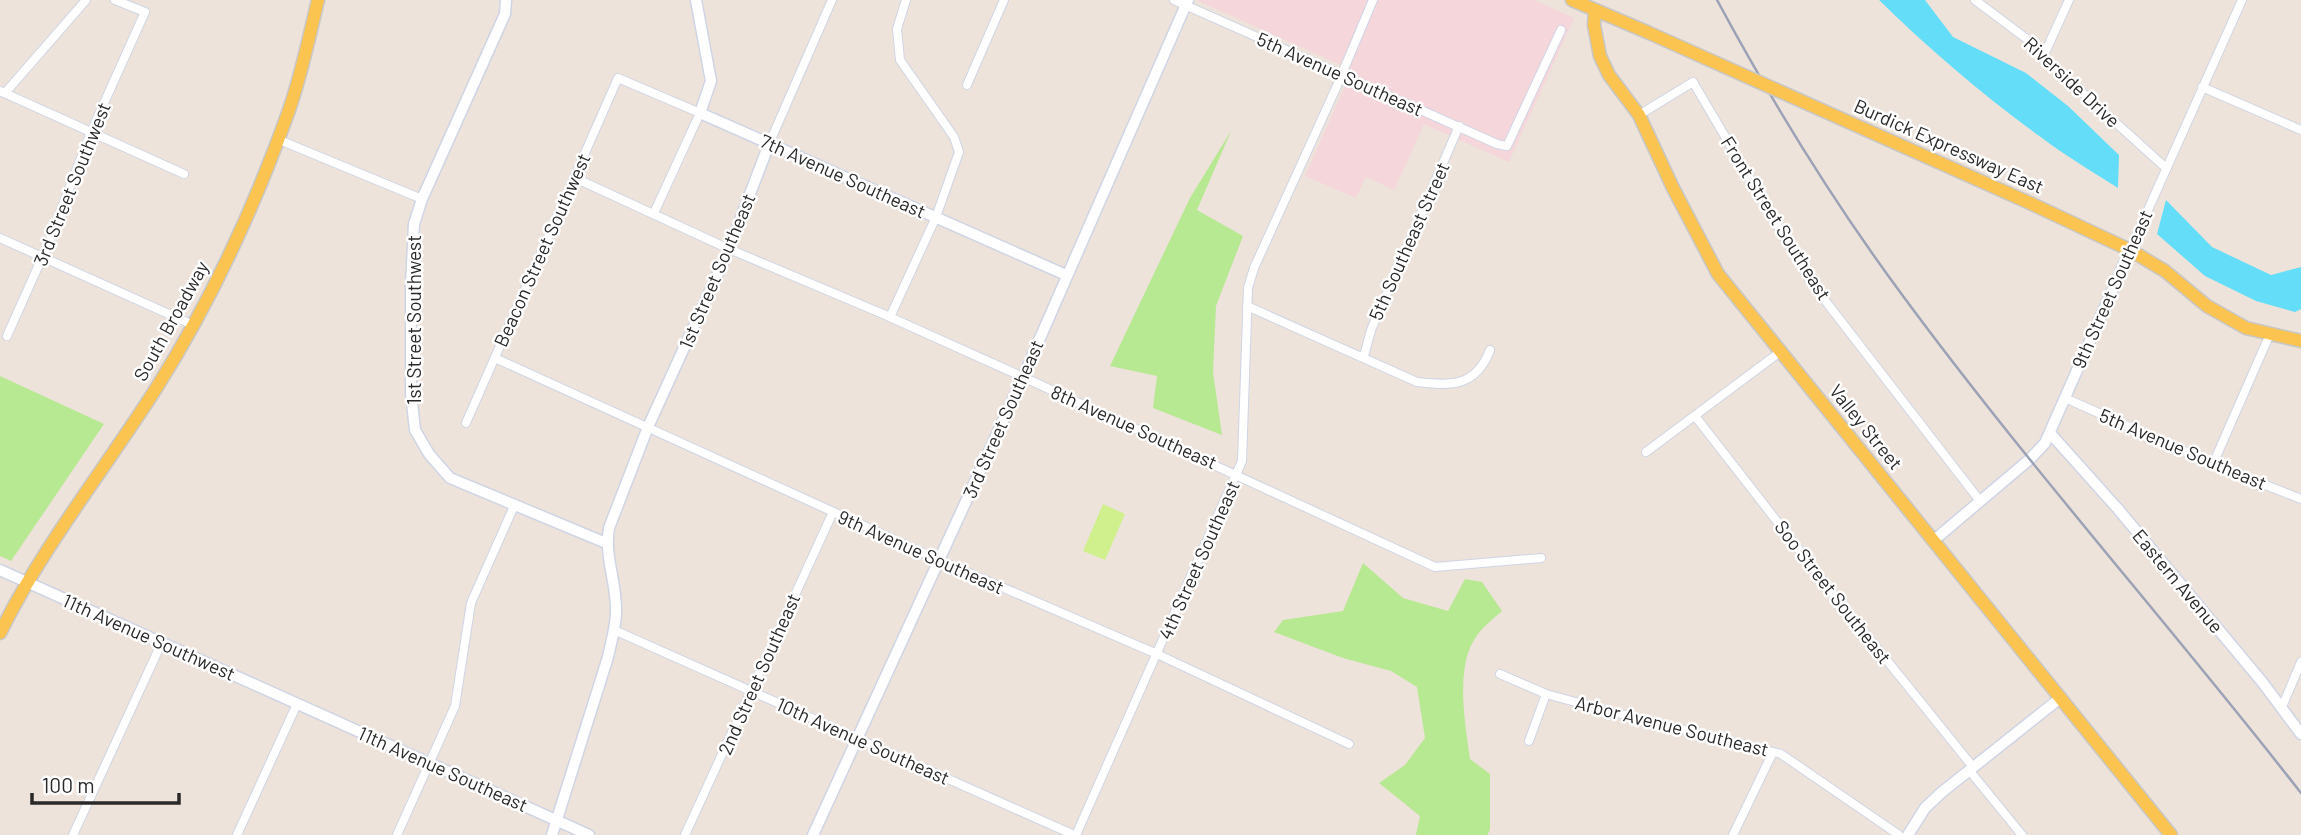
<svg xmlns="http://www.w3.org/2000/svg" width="2301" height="835" font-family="Barlow,sans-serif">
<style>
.medical{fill:#f5d6db}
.green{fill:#b7e892}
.pitch{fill:#cff08c}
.water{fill:#64def8}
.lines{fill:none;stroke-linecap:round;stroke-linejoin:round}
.minor-casing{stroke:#cfd5e4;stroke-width:10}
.tertiary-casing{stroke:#cfd5e4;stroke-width:13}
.primary-casing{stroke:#c7c7c7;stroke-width:15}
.minor{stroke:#fff;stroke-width:8}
.tertiary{stroke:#fff;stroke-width:10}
.primary{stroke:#fbc451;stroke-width:12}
.rail{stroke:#9ca2b6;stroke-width:2.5}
.primary-bridge-casing{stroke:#c7c7c7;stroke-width:15;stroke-linecap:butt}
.primary-bridge{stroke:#fbc451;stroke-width:12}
.labels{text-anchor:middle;stroke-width:5;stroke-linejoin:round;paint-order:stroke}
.street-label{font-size:19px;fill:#292929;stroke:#fff}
</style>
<rect width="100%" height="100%" fill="#ede3da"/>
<polygon class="medical" points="1196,0 1534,0 1574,18 1509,162 1424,124 1394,190 1366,177 1356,198 1305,176 1352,70"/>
<g class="green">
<polygon points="1231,131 1197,210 1243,236 1216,306 1213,372 1222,435 1153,408 1157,376 1110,366 1190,198"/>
<polygon points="0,376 104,424 11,561 0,556"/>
<path d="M1363,563L1403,598L1448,611L1465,579L1482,582L1502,611C1494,618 1484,626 1478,634C1454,664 1465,723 1470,759L1490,774V830L1487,835H1416L1420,816L1379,783L1405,765L1425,738L1417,687L1391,671L1343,658L1274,632L1283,620L1343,611Z"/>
</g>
<polygon class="pitch" points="1103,504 1125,514 1105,560 1083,551"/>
<g class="water">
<path d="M1879,0H1925L1953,37L2026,73L2068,106L2119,155L2118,188C2093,172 2066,156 2042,138C1985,97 1930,50 1879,0Z"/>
<polygon points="2166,200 2212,247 2271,275 2301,267 2301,309 2295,312 2256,301 2205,276 2157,234"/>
</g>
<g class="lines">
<defs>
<g id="minor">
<polyline points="1174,0 1497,144 1507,146 1561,30"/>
<polyline points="1975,0 2035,45 2043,57 2166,168"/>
<polyline points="2043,57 2069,0"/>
<polyline points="967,85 1004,0"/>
<polyline points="2202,87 2301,130"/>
<polyline points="0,91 184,174"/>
<polyline points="5,93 86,0"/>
<polyline points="1639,115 1693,82 1810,281 1980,501"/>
<polyline points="277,139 422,199"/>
<polyline points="769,144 832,0"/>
<polyline points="575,178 729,249 883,314 1023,377 1435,567 1541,558"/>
<polyline points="0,238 193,325"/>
<polyline points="2130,250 2242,0"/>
<path d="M1247,306L1417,382C1451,386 1476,387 1490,350"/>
<polyline points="890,317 936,217 959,152 954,137 900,60 897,29 906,0"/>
<polyline points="7,336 45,251 91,132 145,12 115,0"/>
<polyline points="1364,356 1371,330 1459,126"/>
<polyline points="495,358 939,560 1157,654 1349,744"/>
<polyline points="2065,398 2213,464 2301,499"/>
<polyline points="1695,416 1839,601 1973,767"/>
<polyline points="466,423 618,78 700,113 654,213"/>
<polyline points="1646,452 1780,352"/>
<polyline points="2213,464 2270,334"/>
<polyline points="614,630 1074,835"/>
<polyline points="1500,674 1546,694 1601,709 1781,754 1899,835"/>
<polyline points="2282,707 2301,662"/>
<polyline points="1529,741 1546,694"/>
<polyline points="1969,770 2022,835"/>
<polyline points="73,835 162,642"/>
<polyline points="237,835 297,704"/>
<polyline points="397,835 455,706 471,603 515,504"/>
<polyline points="685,835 833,512"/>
<polyline points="1076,835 1242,461 1248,288 1254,268 1336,88 1373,0"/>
<polyline points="1733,835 1773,752"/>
</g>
<g id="tertiary">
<polyline points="506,0 505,14 422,199 414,224 411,286 411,393 415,430 429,454 450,478 606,543"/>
<polyline points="696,0 711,81 700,113 1066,275"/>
<polyline points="2050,433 2118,509 2263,683 2301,734"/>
<polyline points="1933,541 2030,459 2045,443 2130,250"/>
<polyline points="0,570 589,835"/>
<path d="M552,835L608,657C611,642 616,627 616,612C617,583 604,557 609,528L648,427L729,249L769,144"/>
<polyline points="813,835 1023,377 1188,0"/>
<polyline points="1908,835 1925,808 1942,792 2059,699"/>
</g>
<g id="primary">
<polyline points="1572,0 1647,32"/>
<polyline points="1595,10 1594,25 1600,56 1609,75 1639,115 1673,188 1718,274 2171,835"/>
<polyline points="2032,204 2130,250 2165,271 2207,306 2246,328 2301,341"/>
<path d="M0,633C43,546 105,469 157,387C211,301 254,208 288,113C301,77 309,37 318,0"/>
</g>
</defs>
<use href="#minor" class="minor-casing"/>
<use href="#tertiary" class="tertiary-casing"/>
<use href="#primary" class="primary-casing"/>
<use href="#minor" class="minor"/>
<use href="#tertiary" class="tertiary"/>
<use href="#primary" class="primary"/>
<path class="rail" d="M1717,0C1772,102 1834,203 1903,296C2029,467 2171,626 2301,793"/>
<defs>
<polyline id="primary-bridge" points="1647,32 2032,204"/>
</defs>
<use href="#primary-bridge" class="primary-bridge-casing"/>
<use href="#primary-bridge" class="primary-bridge"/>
</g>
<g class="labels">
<g class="street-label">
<text transform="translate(1340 74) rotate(24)" y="7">5th Avenue Southeast</text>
<text transform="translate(2072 82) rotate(43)" y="7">Riverside Drive</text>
<text transform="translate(1949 146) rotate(24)" y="7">Burdick Expressway East</text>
<text transform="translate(843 176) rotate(24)" y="7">7th Avenue Southeast</text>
<text transform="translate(72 184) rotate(-68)" y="7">3rd Street Southwest</text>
<text transform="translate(1776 218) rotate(58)" y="7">Front Street Southeast</text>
<text transform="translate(1409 241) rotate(-66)" y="7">5th Southeast Street</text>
<text transform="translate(542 250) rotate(-66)" y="7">Beacon Street Southwest</text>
<text transform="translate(717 271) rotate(-67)" y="7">1st Street Southeast</text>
<text transform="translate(2112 289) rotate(-66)" y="7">9th Street Southeast</text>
<text transform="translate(414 320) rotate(-90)" y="7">1st Street Southwest</text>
<text transform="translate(171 321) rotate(-61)" y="7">South Broadway</text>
<text transform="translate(1003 419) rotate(-66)" y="7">3rd Street Southeast</text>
<text transform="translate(1134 427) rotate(24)" y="7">8th Avenue Southeast</text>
<text transform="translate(1866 427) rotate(51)" y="7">Valley Street</text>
<text transform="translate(2183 449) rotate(23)" y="7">5th Avenue Southeast</text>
<text transform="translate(921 552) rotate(24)" y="7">9th Avenue Southeast</text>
<text transform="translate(1199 560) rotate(-66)" y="7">4th Street Southeast</text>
<text transform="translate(2178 581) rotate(50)" y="7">Eastern Avenue</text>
<text transform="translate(1833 592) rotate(52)" y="7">Soo Street Southeast</text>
<text transform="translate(149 637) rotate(24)" y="7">11th Avenue Southwest</text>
<text transform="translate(759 674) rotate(-66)" y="7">2nd Street Southeast</text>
<text transform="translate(1672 726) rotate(14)" y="7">Arbor Avenue Southeast</text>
<text transform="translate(863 741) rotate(24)" y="7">10th Avenue Southeast</text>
<text transform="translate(443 769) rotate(24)" y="7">11th Avenue Southeast</text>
</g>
</g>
<path d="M32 793v10h147v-10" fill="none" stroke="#292929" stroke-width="3.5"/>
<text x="42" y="793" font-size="21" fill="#292929" stroke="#ffffff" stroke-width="5" paint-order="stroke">100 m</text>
</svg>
